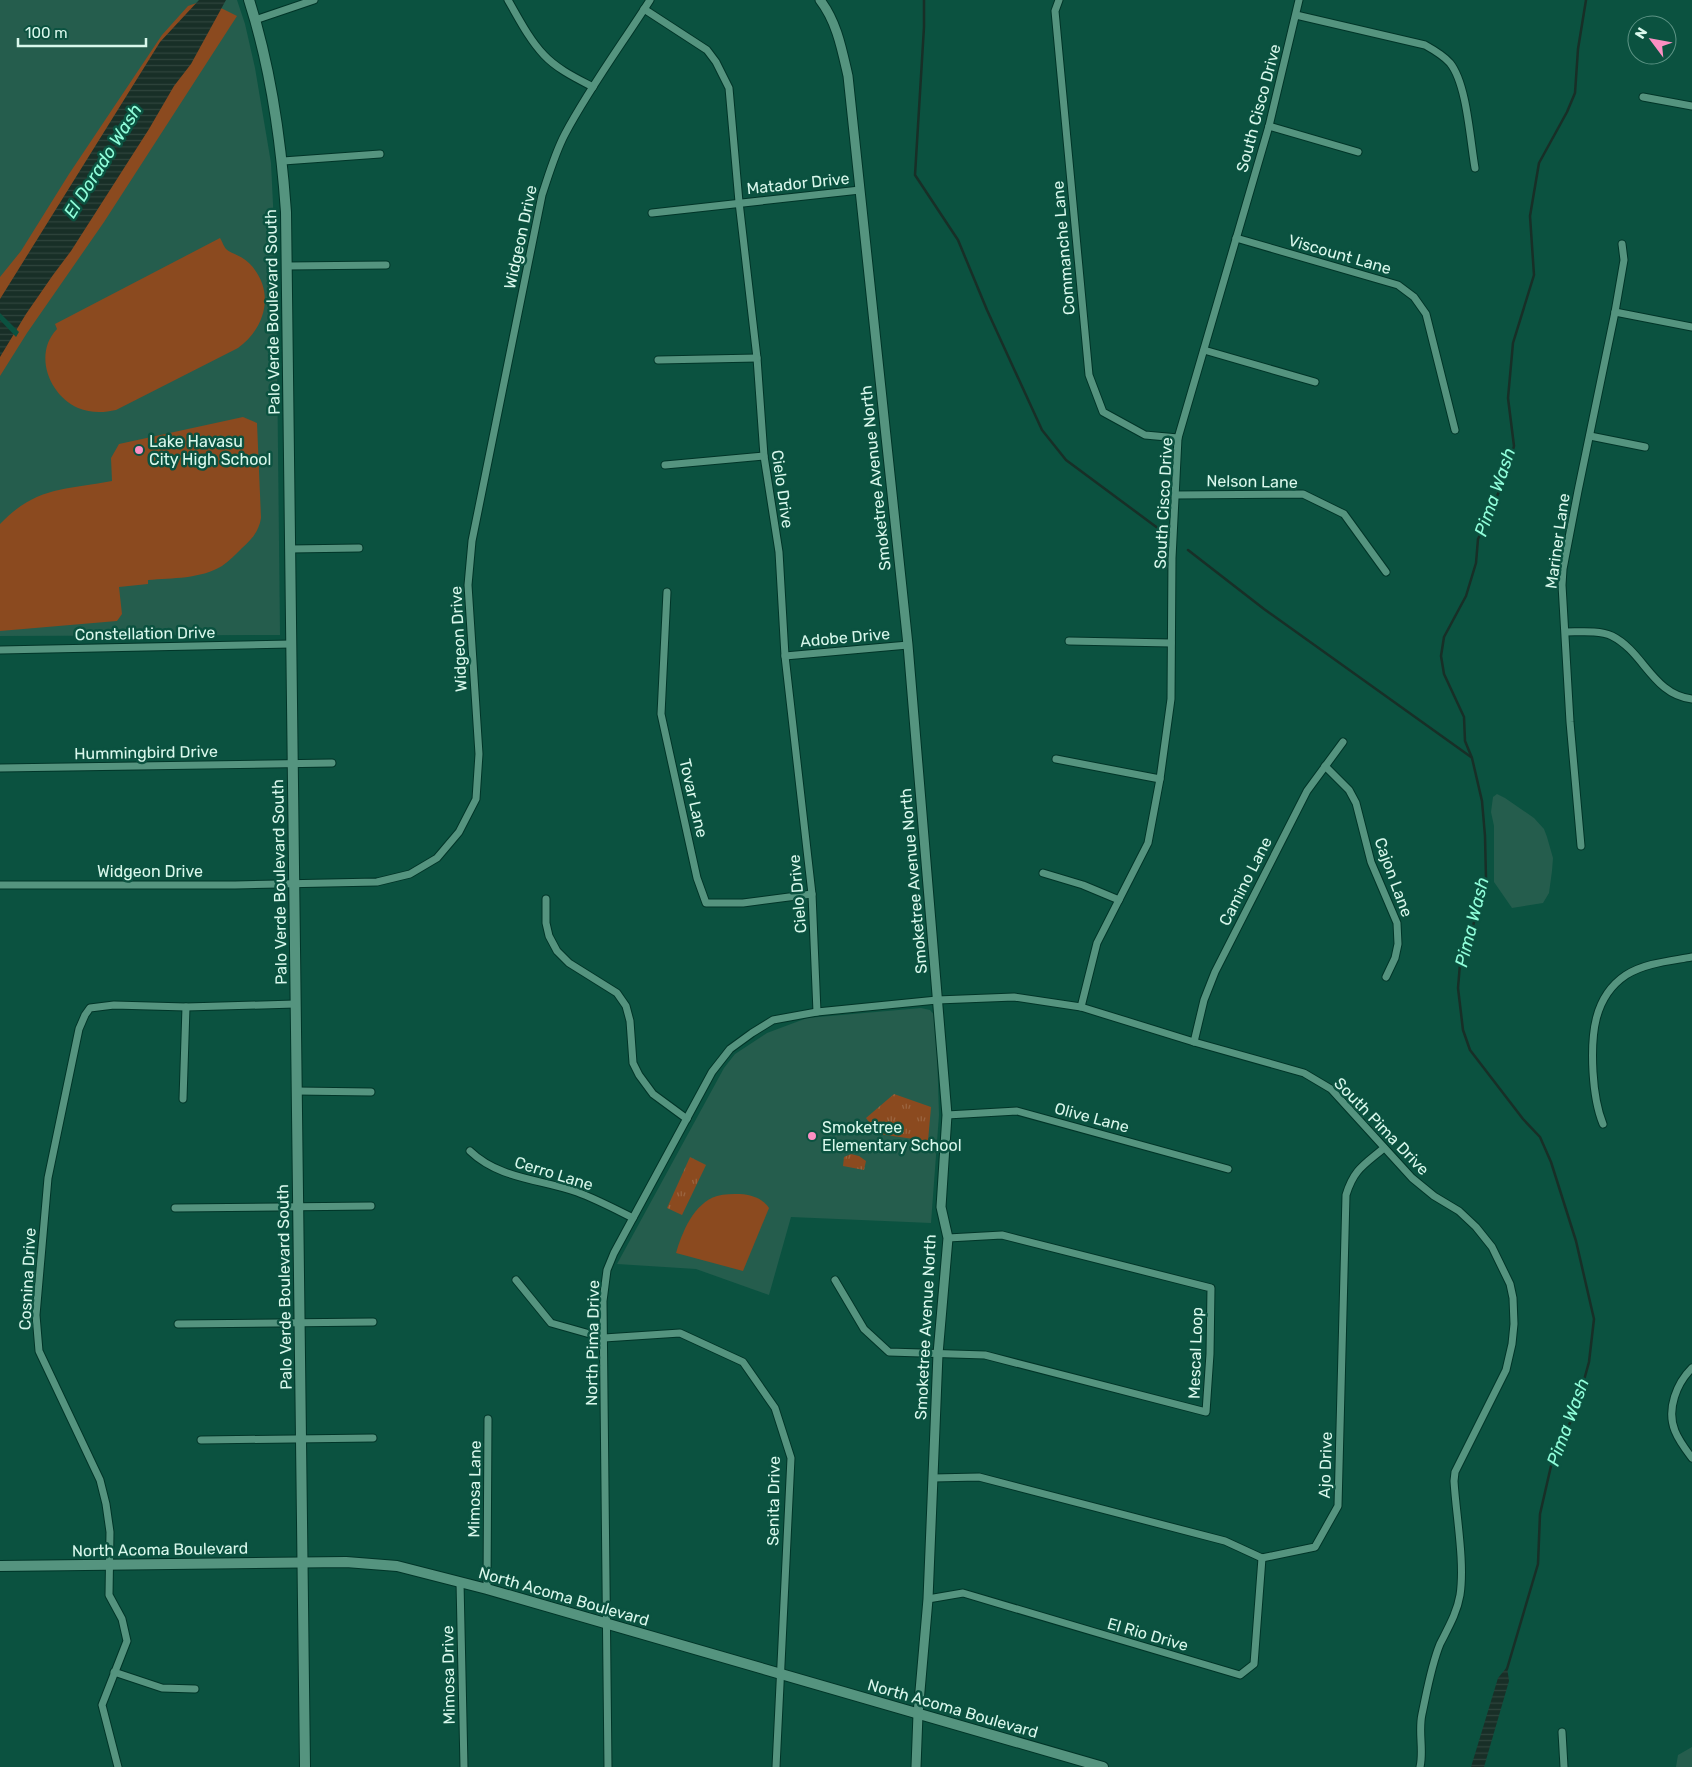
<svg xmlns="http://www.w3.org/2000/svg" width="1692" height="1767" font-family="Rubik,sans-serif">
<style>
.built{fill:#255d4d}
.grass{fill:#8b4a1f}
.park{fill:url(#park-tufts)}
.water{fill:url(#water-rules)}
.pier{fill:#0b5240}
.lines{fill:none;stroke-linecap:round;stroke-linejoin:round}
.stream{stroke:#182f27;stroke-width:2.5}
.minor-casing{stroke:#003528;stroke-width:9}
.tertiary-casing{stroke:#003528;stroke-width:11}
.secondary-casing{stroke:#003528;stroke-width:12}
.minor{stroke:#55947f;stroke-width:7}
.tertiary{stroke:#55947f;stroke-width:9}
.secondary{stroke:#55947f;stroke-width:10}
.poi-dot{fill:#fb8fc3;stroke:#0b5240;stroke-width:2}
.labels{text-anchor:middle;stroke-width:5;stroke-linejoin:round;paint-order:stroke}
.street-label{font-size:16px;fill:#d9f8ec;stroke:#0b5240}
.poi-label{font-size:16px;fill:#d9f8ec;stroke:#0b5240;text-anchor:start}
.water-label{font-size:18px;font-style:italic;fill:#90feda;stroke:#0b5240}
</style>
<defs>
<pattern id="park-tufts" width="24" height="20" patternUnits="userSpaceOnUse" patternTransform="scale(1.25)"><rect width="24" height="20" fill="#8b4a1f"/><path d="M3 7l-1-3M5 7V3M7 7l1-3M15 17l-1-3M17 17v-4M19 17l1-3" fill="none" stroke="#9b6540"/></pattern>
<pattern id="water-rules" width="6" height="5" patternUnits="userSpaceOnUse" patternTransform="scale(1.25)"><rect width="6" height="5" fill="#182f27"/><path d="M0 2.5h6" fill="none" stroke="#2e443c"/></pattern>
</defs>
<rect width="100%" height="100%" fill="#0b5240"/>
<g class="built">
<polygon points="0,0 237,0 245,24 255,68 271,163 276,266 280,635 0,636"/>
<polygon points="1497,794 1505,798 1534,818 1544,829 1547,837 1553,858 1552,871 1549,893 1543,903 1512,908 1494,882 1494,826 1491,812 1493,797"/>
<polygon points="921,1008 930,1010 936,1017 939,1115 931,1223 791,1217 769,1295 696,1269 617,1264 724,1068 735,1054 767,1033 807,1018"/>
<polygon points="1692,1747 1692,1767 1676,1767 1678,1755"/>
</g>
<g class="grass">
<polygon points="205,0 237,16 104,222 27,333 0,376 0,277 21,251 69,174 162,35 188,6"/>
<path d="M220,238C222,241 224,247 226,249C230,253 242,256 249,263C276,290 266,328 238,348L116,410C103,413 90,413 78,408C49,395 33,354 57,329L55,324Z"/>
<path d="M243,417L257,423L261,518C259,531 252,539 242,548C236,554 229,561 222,566C200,579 173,578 148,580V584L119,587L122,614L117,621L0,631V524C36,486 66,490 112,481L111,458L119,444Z"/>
<path d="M740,1194C752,1195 762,1198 769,1208L743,1271L676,1253C682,1232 694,1203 717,1196C724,1194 733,1194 740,1194Z"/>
</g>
<g class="park">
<polygon points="894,1094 931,1107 928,1141 878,1134 866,1118"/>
<polygon points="851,1154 859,1156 866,1161 864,1170 843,1166 844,1157"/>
<polygon points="690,1157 706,1165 682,1215 667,1208"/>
</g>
<g class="water">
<polygon points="199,0 226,0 191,64 174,86 149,129 71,251 53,275 26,314 0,357 0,299 160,42"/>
<polygon points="1507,1667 1509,1681 1484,1767 1471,1767 1498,1678"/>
</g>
<polygon class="pier" points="0,313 19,332 16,337 0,320"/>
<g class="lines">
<g class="stream">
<polyline points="924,0 924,27 915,175 958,240 987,310 1042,430 1066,460 1159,529"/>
<polyline points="1188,550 1264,609 1471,757"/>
<polyline points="1507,1669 1538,1564 1540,1514 1551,1466 1576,1409 1589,1362 1594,1319 1576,1241 1551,1162 1540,1137 1523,1119 1470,1050 1463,1030 1458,988 1460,964 1471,933 1486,879 1485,836 1482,801 1472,758 1465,741 1464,717 1444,674 1441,656 1444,637 1466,596 1476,563 1478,539 1489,517 1508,468 1514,446 1508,398 1513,343 1534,275 1530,216 1539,163 1567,112 1575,93 1578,49 1586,0"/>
</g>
<defs>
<g id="minor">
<path d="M508,0C519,19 529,39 544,55C557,69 576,78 593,87"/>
<polyline points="1059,0 1055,11 1089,375 1103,412 1145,435 1178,438"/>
<polyline points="644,9 707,50 716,62 729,88 739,202 757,358 764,456 779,552 785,656 812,894 817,1012"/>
<path d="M1296,15L1425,45C1434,50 1443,55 1450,63C1467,84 1470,140 1475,168"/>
<polyline points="255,20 314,0"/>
<polyline points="1643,97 1692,106"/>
<polyline points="1269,126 1358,152"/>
<polyline points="283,161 380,154"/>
<polyline points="652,213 860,190"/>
<polyline points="1236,238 1398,285 1414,297 1426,314 1455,430"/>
<polyline points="287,266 386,265"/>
<polyline points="1615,312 1692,327"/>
<polyline points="1204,350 1315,382"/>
<polyline points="658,360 757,358"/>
<polyline points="1590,436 1645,447"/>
<polyline points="665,465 764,456"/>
<polyline points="1175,495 1303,494 1344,514 1386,572"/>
<polyline points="290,549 359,548"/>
<polyline points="667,592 661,714 697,878 706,903 743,903 812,894"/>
<path d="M1566,632C1580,632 1599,630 1612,636C1644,652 1653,695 1692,699"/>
<polyline points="1069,641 1171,643"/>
<polyline points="0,650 291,644"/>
<polyline points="785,656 908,645"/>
<polyline points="1056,759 1160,779"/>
<polyline points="1325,766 1349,790 1356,803 1371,862 1397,923 1398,944 1395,958 1386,977"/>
<polyline points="0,768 332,763"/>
<polyline points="1581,846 1570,722 1562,585 1563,569 1578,491 1615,312 1624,260 1622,244"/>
<polyline points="1043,873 1083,885 1119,900"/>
<path d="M0,885H235L377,882L410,874L437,858L459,832L476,799L479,754L468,585L472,541L542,195C549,174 555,153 565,134C590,87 622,44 650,0"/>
<polyline points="546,899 546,923 549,936 557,951 569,963 617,993 626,1006 630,1021 633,1063 639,1075 653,1094 687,1119"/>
<polyline points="1081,1007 1097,943 1148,843 1160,779 1171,699 1172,558 1178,438 1269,126 1299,0"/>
<polyline points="1194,1042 1204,1000 1215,972 1307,791 1343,742"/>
<polyline points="297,1091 371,1092"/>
<polyline points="183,1099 186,1007"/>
<polyline points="947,1115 1017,1111 1228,1169"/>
<path d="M1603,1124C1596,1107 1594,1089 1593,1072C1591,1036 1593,997 1626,975C1645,963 1670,961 1692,957"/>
<path d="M470,1151C499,1179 540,1179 577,1192C596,1199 615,1209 633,1218"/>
<polyline points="175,1208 371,1206"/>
<polyline points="516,1280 551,1323 604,1338 680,1333 743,1362 775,1408 791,1458 776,1767"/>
<polyline points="835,1280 864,1329 889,1352 985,1355 1206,1412 1210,1354 1211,1288 1002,1235 948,1238"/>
<polyline points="178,1324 373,1322"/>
<path d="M1692,1368C1677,1383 1666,1409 1675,1431C1679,1441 1686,1450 1692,1458"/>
<polyline points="201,1440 373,1438"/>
<path d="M933,1478L979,1477L1225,1541L1262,1558L1315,1547L1338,1506L1346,1195C1354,1169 1364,1165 1384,1148"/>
<polyline points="460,1582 464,1767"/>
<polyline points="487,1589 488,1419"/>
<polyline points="928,1599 963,1593 1240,1675 1254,1664 1262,1558"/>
<polyline points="114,1672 162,1688 195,1689"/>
<polyline points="1562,1732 1564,1767"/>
<polyline points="118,1767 102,1705 127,1641 122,1619 109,1595 110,1532 106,1504 100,1480 39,1351 36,1315 48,1178 79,1029 85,1015 90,1008 114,1005 186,1007 295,1004"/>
<path d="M608,1767L603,1301L607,1270L614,1253L712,1072L730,1049L752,1033L773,1020L817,1012L937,1000L1014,997L1081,1007L1194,1042L1304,1073L1331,1089L1412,1178L1434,1196L1459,1211L1476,1227L1492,1247L1510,1284L1513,1298L1514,1324L1512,1344L1506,1370L1455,1472L1454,1481C1456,1515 1465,1562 1460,1595C1457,1613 1448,1628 1440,1644C1431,1666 1427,1691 1422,1714C1418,1732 1424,1750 1420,1767"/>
</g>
<path id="tertiary" d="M820,0C837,22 842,50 848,76L908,645L947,1115L941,1207L948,1238L938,1354L928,1599L918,1714L916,1767"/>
<g id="secondary">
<path d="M249,0C271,68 281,140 286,212L305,1767"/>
<polyline points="0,1566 346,1562 397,1566 487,1589 1103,1767"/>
</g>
</defs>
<use href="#minor" class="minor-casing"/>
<use href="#tertiary" class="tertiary-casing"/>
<use href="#secondary" class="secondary-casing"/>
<use href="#minor" class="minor"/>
<use href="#tertiary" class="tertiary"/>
<use href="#secondary" class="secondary"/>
</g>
<g class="poi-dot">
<circle cx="139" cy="450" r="5"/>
<circle cx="812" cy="1136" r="5"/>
</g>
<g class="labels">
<g class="street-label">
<text transform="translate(1258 108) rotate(-75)" y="6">South Cisco Drive</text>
<text transform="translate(798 183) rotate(-6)" y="6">Matador Drive</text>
<text transform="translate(520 237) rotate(-78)" y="6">Widgeon Drive</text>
<text transform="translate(1063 248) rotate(-95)" y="6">Commanche Lane</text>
<text transform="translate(1340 254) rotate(16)" y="6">Viscount Lane</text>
<text transform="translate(272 312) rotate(-91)" y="6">Palo Verde Boulevard South</text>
<text transform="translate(875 478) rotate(-96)" y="6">Smoketree Avenue North</text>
<text transform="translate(1252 481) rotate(1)" y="6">Nelson Lane</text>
<text transform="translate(783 489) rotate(82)" y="6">Cielo Drive</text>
<text transform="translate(1163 503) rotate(-87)" y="6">South Cisco Drive</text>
<text transform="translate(1557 541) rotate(-82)" y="6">Mariner Lane</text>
<text transform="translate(145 633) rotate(-1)" y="6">Constellation Drive</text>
<text transform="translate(845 637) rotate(-5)" y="6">Adobe Drive</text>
<text transform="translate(458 639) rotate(-93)" y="6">Widgeon Drive</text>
<text transform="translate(146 752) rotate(-1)" y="6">Hummingbird Drive</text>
<text transform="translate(694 798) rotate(77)" y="6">Tovar Lane</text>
<text x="150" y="877">Widgeon Drive</text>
<text transform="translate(1394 877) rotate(70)" y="6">Cajon Lane</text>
<text transform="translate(913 881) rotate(-95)" y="6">Smoketree Avenue North</text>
<text transform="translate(1245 881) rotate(-63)" y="6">Camino Lane</text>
<text transform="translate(279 882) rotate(-91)" y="6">Palo Verde Boulevard South</text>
<text transform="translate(797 894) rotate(-95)" y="6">Cielo Drive</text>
<text transform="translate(1092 1117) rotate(15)" y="6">Olive Lane</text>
<text transform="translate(1382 1126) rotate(46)" y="6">South Pima Drive</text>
<text transform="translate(554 1173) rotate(17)" y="6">Cerro Lane</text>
<text transform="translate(27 1279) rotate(-87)" y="6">Cosnina Drive</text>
<text transform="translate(284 1287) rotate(-91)" y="6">Palo Verde Boulevard South</text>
<text transform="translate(925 1327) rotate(-87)" y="6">Smoketree Avenue North</text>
<text transform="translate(592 1343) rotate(-89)" y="6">North Pima Drive</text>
<text transform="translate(1195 1353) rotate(-88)" y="6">Mescal Loop</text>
<text transform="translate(1325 1465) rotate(-88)" y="6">Ajo Drive</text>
<text transform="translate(474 1489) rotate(-89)" y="6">Mimosa Lane</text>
<text transform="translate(773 1501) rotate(-89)" y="6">Senita Drive</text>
<text transform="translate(160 1549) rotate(-1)" y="6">North Acoma Boulevard</text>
<text transform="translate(564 1596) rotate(16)" y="6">North Acoma Boulevard</text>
<text transform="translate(1148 1634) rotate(16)" y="6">El Rio Drive</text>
<text transform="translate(448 1675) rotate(-91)" y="6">Mimosa Drive</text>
<text transform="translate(953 1708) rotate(16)" y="6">North Acoma Boulevard</text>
</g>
<g class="poi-label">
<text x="149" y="447">Lake Havasu<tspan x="149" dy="18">City High School</tspan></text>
<text x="822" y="1133">Smoketree<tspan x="822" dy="18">Elementary School</tspan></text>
</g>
<g class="water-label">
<text transform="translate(103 161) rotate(-58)" y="6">El Dorado Wash</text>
<text transform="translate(1495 492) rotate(-71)" y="6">Pima Wash</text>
<text transform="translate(1472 922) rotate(-76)" y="6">Pima Wash</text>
<text transform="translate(1568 1422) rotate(-70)" y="6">Pima Wash</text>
</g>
</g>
<g transform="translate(1652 40) rotate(302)"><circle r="24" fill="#0b5240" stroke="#5d9485"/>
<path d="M0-4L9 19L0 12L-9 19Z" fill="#fb8fc3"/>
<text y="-8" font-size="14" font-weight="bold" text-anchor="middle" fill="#d9f8ec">N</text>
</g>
<path d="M18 38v8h128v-8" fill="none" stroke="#d9f8ec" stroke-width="2.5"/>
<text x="25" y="38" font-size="15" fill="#d9f8ec" stroke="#0b5240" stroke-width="4" paint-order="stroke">100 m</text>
</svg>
